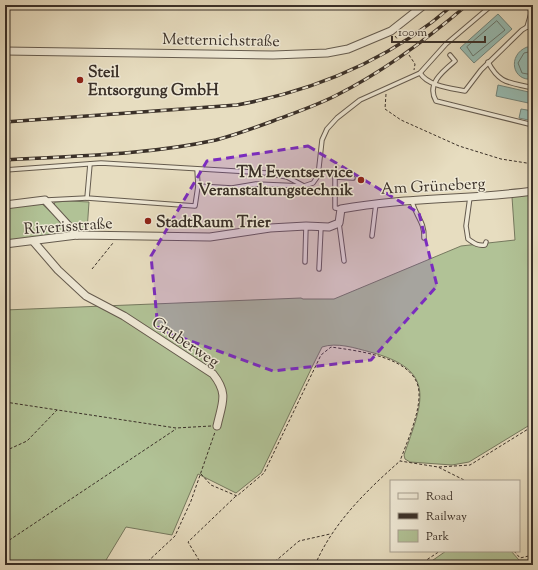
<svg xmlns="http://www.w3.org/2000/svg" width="538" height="570" font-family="'Sorts Mill Goudy',serif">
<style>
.green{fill:#b1c296;stroke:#76795f}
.water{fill:#97bcb3;stroke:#72847b}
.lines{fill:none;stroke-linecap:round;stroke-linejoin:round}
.shore{stroke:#68766e;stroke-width:1}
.service-casing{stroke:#655b4e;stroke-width:5.5}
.minor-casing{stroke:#655b4e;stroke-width:9}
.path{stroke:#3a3028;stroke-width:1;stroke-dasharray:3 2;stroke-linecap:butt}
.service{stroke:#efe9d6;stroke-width:3.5}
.minor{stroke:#efe9d6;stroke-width:7}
.rail-casing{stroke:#3a3028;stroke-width:3.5}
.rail{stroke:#efe9d6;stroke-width:2;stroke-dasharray:6;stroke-linecap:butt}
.marked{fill:#7b2cbf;fill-opacity:0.2;stroke:#7b2cbf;stroke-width:3;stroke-dasharray:8 5;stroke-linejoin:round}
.poi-dot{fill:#8f2418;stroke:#efe9d6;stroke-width:1.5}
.labels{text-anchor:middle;stroke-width:3;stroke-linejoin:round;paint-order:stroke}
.street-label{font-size:16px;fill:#3a3028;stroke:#efe9d6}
.poi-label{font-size:16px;font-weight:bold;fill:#3a3028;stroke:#efe9d6;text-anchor:start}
</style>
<rect width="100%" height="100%" fill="#e7ddc0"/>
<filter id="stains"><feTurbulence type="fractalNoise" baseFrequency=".005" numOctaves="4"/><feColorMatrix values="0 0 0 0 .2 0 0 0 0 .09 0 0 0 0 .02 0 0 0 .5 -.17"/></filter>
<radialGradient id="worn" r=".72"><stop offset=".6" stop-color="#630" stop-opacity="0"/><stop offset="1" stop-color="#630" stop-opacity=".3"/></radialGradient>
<g class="green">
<path d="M533,193V423L469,462L452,465L410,462L405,459L404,455C422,403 439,370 370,352C355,348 337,342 322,347L313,365L261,473L236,493L198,474L172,535L126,527L103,565H5V310L301,298L303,299H334L461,246L515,240L512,197Z"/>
<polygon points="70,201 89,202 87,231 79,231 54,205 55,202"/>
<polygon points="41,203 64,224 65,231 60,234 5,241 5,208"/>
<polygon points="446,551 511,551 519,560 527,560 533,557 533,565 426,565"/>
</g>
<g class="water">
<polygon points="498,14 512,29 474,63 460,48"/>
<path d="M527,47L533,48V79C512,82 507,55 527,47Z"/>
<polygon points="498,85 533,93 533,104 496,96"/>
<polygon points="521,109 533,111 533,121 519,118"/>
</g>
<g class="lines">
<g class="shore">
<polygon points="497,21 505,30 473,56 467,47"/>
<polyline points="533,51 524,53 518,63 522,73 533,75"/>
</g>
<defs>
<g id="service">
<polyline points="523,5 533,10"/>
<polyline points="527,27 532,10"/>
<path d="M450,55L455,61C443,71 426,84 436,101L533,125"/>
<path d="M488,62C500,85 510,82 533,88"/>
<path d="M420,73C428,86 450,88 465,91L481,70L522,30L527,27L533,28"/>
<polyline points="90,164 87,198 195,206 198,186 197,169"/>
<polyline points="5,170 101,163 267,173 287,177 304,186 313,183 318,176 322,140 327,129 337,118 360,100 420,73 446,44 492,5"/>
<polyline points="198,186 232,188 256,184 302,186"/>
<path d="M470,197L466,226L468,239C474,243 477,246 485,245L486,242"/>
<polyline points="47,200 87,198"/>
<path d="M412,201C415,215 425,222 424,238"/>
<polyline points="341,209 335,208 335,177 353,178"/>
<polyline points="339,223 344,261"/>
<polyline points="372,236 376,203"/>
<polyline points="305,262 306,226"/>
<polyline points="319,269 321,227"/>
</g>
<g id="minor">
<polyline points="5,51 273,55 327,53 348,49 391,31 424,5"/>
<polyline points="5,205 45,200 77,235"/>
<path d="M33,241L58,270L86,296L124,316L213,374C229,394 222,403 217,426"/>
<path d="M5,244L77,235L210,237L270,228L306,226L329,227L339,223L341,209C405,197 469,200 533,191"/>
</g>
</defs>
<use href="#service" class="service-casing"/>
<use href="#minor" class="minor-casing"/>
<g class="path">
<polyline points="395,36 398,40"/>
<polyline points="409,55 415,64 414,70"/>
<polyline points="386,94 385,109 401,120 459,146 501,159 533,164"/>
<polyline points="92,269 113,243"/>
<polyline points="5,402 176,428 211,426"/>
<polyline points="5,451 27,441 57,410"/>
<polyline points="439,467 470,465 533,426"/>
<path d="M201,474L211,485L237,496L264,473L321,355L331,347C358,351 418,357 419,393C420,413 407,442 400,461L438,467L466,481"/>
<polyline points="5,543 176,429"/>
<polyline points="514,551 520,558 533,555"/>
<polyline points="144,565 175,536 191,501 215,432"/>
<polyline points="202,565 188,542 236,496"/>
<polyline points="271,565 299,541 330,534"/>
<path d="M315,565C333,523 366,491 400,461"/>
<polyline points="419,565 440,551"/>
</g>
<use href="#service" class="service"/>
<use href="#minor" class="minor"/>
<defs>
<g id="rail">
<path d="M5,122L237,105C317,90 391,59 453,5"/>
<path d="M5,160C75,156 147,155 216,140C235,135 254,128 273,121C294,113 315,106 335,96C383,72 426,40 467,5"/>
</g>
</defs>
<use href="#rail" class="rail-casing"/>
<use href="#rail" class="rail"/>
</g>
<path class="marked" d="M308,146L419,213L437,286L371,360L273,371L158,329L151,256L207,161Z"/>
<g class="poi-dot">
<circle cx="80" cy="80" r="4"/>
<circle cx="361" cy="180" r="4"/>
<circle cx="148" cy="221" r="4"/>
</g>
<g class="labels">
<g class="street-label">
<text transform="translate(221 39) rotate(1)" y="6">Metternichstraße</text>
<text transform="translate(433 185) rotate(-3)" y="6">Am Grüneberg</text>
<text transform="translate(68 225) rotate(-4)" y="6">Riverisstraße</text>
<text transform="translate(186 341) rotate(34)" y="6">Gruberweg</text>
</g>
<g class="poi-label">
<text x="88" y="77">Steil<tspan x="88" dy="18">Entsorgung GmbH</tspan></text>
<text x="353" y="177" text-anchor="end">TM Eventservice<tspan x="353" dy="18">Veranstaltungstechnik</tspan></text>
<text x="156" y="227">StadtRaum Trier</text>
</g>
</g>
<rect width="538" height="570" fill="none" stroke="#e7ddc0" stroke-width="20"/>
<rect x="6" y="6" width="526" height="558" fill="none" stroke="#3a3028" stroke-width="2"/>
<rect x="10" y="10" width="518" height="550" fill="none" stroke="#3a3028"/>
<rect x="390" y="480" width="130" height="72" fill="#efe9d6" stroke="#a79f90"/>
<rect x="398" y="493" width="20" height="6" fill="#efe9d6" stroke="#a79f90"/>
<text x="426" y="500" font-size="12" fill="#3a3028">Road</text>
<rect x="398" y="513" width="20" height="6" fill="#3a3028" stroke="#a79f90"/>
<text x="426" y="520" font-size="12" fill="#3a3028">Railway</text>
<rect x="398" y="530" width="20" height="12" fill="#b1c296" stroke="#a79f90"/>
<text x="426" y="540" font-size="12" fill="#3a3028">Park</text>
<path d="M392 36v6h93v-6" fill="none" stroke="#3a3028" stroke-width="2"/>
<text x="398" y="36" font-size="12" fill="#3a3028" stroke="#efe9d6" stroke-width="3" paint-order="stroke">100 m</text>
<rect width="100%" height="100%" filter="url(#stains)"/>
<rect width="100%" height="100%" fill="url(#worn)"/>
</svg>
